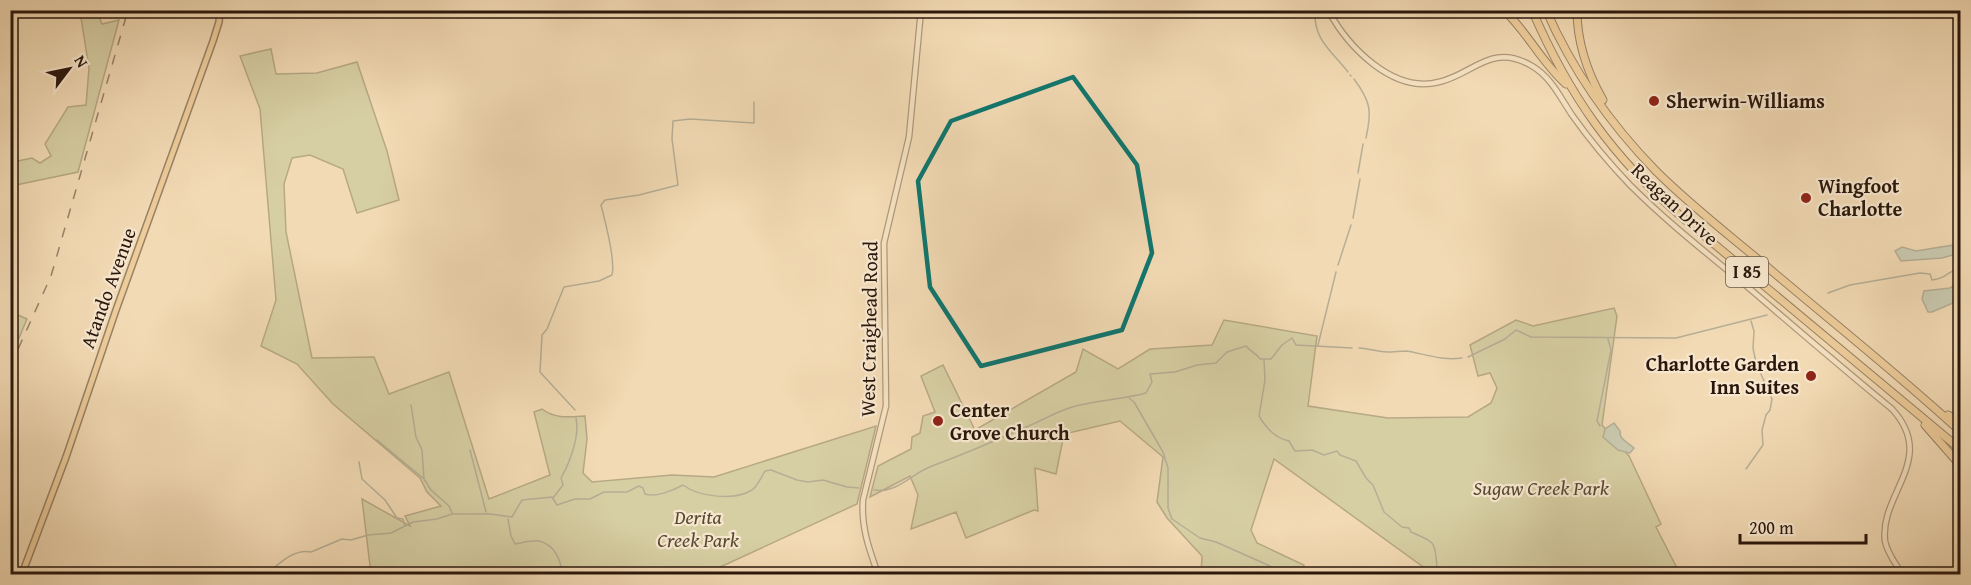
<svg xmlns="http://www.w3.org/2000/svg" width="1971" height="585" font-family="'Gentium Book Plus',serif">
<style>
.green{fill:#b6c191;stroke:#706c4e;stroke-width:1.5}
.water{fill:#9cbab2;stroke:#6e7970;stroke-width:1.5}
.lines{fill:none;stroke-linecap:round;stroke-linejoin:round}
.stream{stroke:#6e7970;stroke-width:1.5}
.minor-casing{stroke:#5c4836;stroke-width:7}
.major-casing{stroke:#2a170c;stroke-width:8}
.highway-casing{stroke:#2a170c;stroke-width:9}
.minor{stroke:#f7e7ce;stroke-width:4.5}
.major{stroke:#e9bd7a;stroke-width:5}
.highway{stroke:#e9bd7a;stroke-width:7}
.rail{stroke:#2a170c;stroke-width:1.5;stroke-dasharray:10 10;stroke-linecap:butt}
.marked{fill:none;stroke:#0f766e;stroke-width:4.5;stroke-linejoin:round}
.poi-dot{fill:#8f2418;stroke:#f7e7ce;stroke-width:2}
.labels{text-anchor:middle;stroke-width:4.5;stroke-linejoin:round;paint-order:stroke}
.shield{fill:#f7e7ce;stroke:#685546;stroke-width:1.5}
.shield-label{font-size:18px;font-weight:bold;fill:#2a170c}
.poi-label{font-size:20px;font-weight:bold;fill:#2a170c;stroke:#f7e7ce;text-anchor:start}
.street-label{font-size:20px;fill:#2a170c;stroke:#f7e7ce}
.park-label{font-size:20px;font-style:italic;fill:#544a34;stroke:#f7e7ce}
</style>
<rect width="100%" height="100%" fill="#f2dab4"/>
<filter id="stains"><feTurbulence type="fractalNoise" baseFrequency=".00333" numOctaves="4"/><feColorMatrix values="0 0 0 0 .2 0 0 0 0 .09 0 0 0 0 .02 0 0 0 .5 -.17"/></filter>
<radialGradient id="worn" r=".72"><stop offset=".6" stop-color="#630" stop-opacity="0"/><stop offset="1" stop-color="#630" stop-opacity=".3"/></radialGradient>
<g class="green">
<polygon points="73,11 97,11 102,24 119,20 78,172 11,186 11,170 18,161 32,158 40,163 51,156 45,144 68,107 86,105 89,68 81,18 73,14"/>
<path d="M271,49L276,74L317,73L357,62L387,151L399,200L357,213L343,169L310,155L292,158L284,184L286,232L312,358L374,357L389,394L449,372L489,499L550,475L534,412L542,409C555,419 569,417 585,416L587,439L583,473L592,482L672,475L714,477L876,426L857,504L705,574H371L362,499L410,526L405,516L441,506L427,492L420,478L333,404L297,364L261,346L276,300L260,109L240,56Z"/>
<polygon points="1614,308 1617,316 1602,425 1629,456 1661,524 1656,527 1680,574 1433,574 1274,459 1251,530 1257,543 1304,565 1300,574 1201,574 1202,556 1167,518 1157,502 1163,457 1120,421 1064,434 1056,474 1035,468 1038,511 1034,510 966,538 956,512 911,529 918,495 910,476 870,497 878,466 911,449 912,437 920,433 923,416 935,412 921,376 943,365 975,430 1076,372 1083,349 1118,369 1150,349 1212,345 1224,320 1317,336 1308,406 1388,418 1468,417 1491,403 1497,388 1490,373 1478,376 1470,345 1516,320 1533,326"/>
<polygon points="11,312 27,319 11,357"/>
</g>
<g class="water">
<polygon points="1960,244 1960,253 1942,258 1901,261 1895,251 1902,247 1916,251"/>
<polygon points="1960,282 1960,300 1932,312 1928,312 1922,299 1924,291 1950,288"/>
<path d="M1614,423L1620,431C1619,440 1628,442 1634,448L1630,453L1618,450L1603,437L1605,429Z"/>
</g>
<g class="lines">
<g class="stream">
<path d="M1315,10C1313,40 1332,51 1348,72"/>
<polyline points="1350,75 1351,76"/>
<path d="M1354,79C1371,102 1372,111 1366,138"/>
<polyline points="1358,173 1363,144"/>
<polyline points="1353,218 1360,179"/>
<polyline points="1338,265 1351,225"/>
<path d="M1828,293L1850,285L1920,273L1930,274L1932,280C1947,279 1947,271 1960,268"/>
<polyline points="10,334 16,325"/>
<polyline points="1318,345 1336,272"/>
<path d="M1359,348C1369,349 1378,351 1387,352C1394,352 1400,351 1407,351C1424,354 1444,361 1462,358"/>
<polyline points="1468,357 1505,339 1516,330 1531,337 1676,338 1767,315"/>
<path d="M1264,360L1265,380L1259,416C1266,428 1275,438 1289,441L1295,451L1312,450L1324,455L1337,451L1340,455L1356,461L1366,478L1373,485L1384,512L1402,527L1409,528L1411,532C1435,543 1435,540 1437,567"/>
<polyline points="1129,398 1134,402 1163,452 1168,468 1168,508 1172,519 1200,538 1216,542 1270,566 1280,574"/>
<polyline points="411,405 416,437 422,450 424,479 431,490 449,506 452,513"/>
<path d="M575,410L540,372L542,335L547,329L564,287L599,281L612,275C616,260 605,221 601,205L605,200L639,195L678,185L672,139L673,121L690,119L754,123V102"/>
<polyline points="1600,426 1597,421 1611,350 1608,339"/>
<polyline points="377,440 423,478"/>
<polyline points="470,450 486,512"/>
<polyline points="359,462 362,479 385,500 397,518 403,519 405,526"/>
<polyline points="1746,469 1763,445 1762,430 1766,415 1770,410 1772,399 1756,363 1753,348 1754,331 1751,321"/>
<path d="M874,490C897,494 912,473 932,466C964,454 995,441 1026,427C1041,421 1054,413 1069,408C1094,400 1121,400 1146,393L1152,382L1150,374L1175,372L1197,365L1216,363L1227,352L1246,346C1251,352 1257,354 1260,359H1271L1282,345L1292,338L1296,345L1352,348"/>
<path d="M553,498L563,485L561,478C570,462 580,436 576,418"/>
<path d="M508,519L511,536L515,544C522,543 531,540 539,541C555,545 561,560 562,574"/>
<path d="M267,574C280,563 293,549 311,552L342,539L351,540L368,535L391,533L413,522L437,519L452,514H490L512,517L522,500L552,497L557,505L575,499H590L604,492H627L639,486L643,488L645,494C655,498 674,490 683,485C699,497 734,501 752,490C758,486 761,477 765,471L771,470L797,480L808,482L823,480L847,487L859,488"/>
</g>
<defs>
<g id="minor">
<path d="M1328,10C1348,47 1393,94 1439,82C1474,74 1491,42 1532,66C1551,77 1560,97 1572,115C1589,139 1609,163 1630,185C1665,220 1704,251 1743,283C1792,325 1842,368 1892,409C1938,459 1879,494 1885,541C1887,553 1896,564 1902,574"/>
<path d="M878,574C869,549 861,527 863,500L886,406L884,243L909,137L921,10"/>
</g>
<polyline id="major" points="22,574 66,457 116,310 213,41 219,22 220,10"/>
<g id="highway">
<path d="M1504,10C1528,33 1542,63 1566,84"/>
<path d="M1532,10C1569,95 1612,157 1683,218L1960,449"/>
<path d="M1546,10C1572,69 1611,125 1656,171C1690,205 1729,235 1766,266C1831,321 1898,374 1960,431"/>
<path d="M1577,10C1577,43 1587,72 1603,100"/>
<polyline points="1948,415 1960,423"/>
<polyline points="1925,425 1960,465"/>
</g>
</defs>
<use href="#minor" class="minor-casing"/>
<use href="#major" class="major-casing"/>
<use href="#highway" class="highway-casing"/>
<use href="#minor" class="minor"/>
<use href="#major" class="major"/>
<use href="#highway" class="highway"/>
<polyline class="rail" points="10,367 51,276 128,10"/>
</g>
<path d="M0 0H1971V585H0ZM1073,77L1137,165L1152,253L1122,330L981,366L930,287L918,181L951,121Z" fill="#f2dab4" fill-opacity=".55" fill-rule="evenodd"/>
<path class="marked" d="M1073,77L1137,165L1152,253L1122,330L981,366L930,287L918,181L951,121Z"/>
<g class="poi-dot">
<circle cx="1654" cy="101" r="6"/>
<circle cx="1806" cy="198" r="6"/>
<circle cx="1811" cy="376" r="6"/>
<circle cx="938" cy="421" r="6"/>
</g>
<g class="labels">
<rect class="shield" x="1726" y="257" width="42" height="30" rx="4.5"/>
<g class="shield-label">
<text x="1747" y="278">I 85</text>
</g>
<g class="poi-label">
<text x="1666" y="108">Sherwin-Williams</text>
<text x="1818" y="193">Wingfoot<tspan x="1818" dy="23">Charlotte</tspan></text>
<text x="1799" y="371" text-anchor="end">Charlotte Garden<tspan x="1799" dy="23">Inn Suites</tspan></text>
<text x="950" y="417">Center<tspan x="950" dy="23">Grove Church</tspan></text>
</g>
<g class="street-label">
<text transform="translate(1675 204) rotate(43)" y="7">Reagan Drive</text>
<text transform="translate(108 288) rotate(-70)" y="7">Atando Avenue</text>
<text transform="translate(869 329) rotate(-89)" y="7">West Craighead Road</text>
</g>
<g class="park-label">
<text x="1541" y="495">Sugaw Creek Park</text>
<text x="698" y="524">Derita<tspan x="698" dy="23">Creek Park</tspan></text>
</g>
</g>
<rect width="1971" height="585" fill="none" stroke="#f2dab4" stroke-width="36"/>
<rect x="12" y="12" width="1947" height="561" fill="none" stroke="#2a170c" stroke-width="3"/>
<rect x="18" y="18" width="1935" height="549" fill="none" stroke="#2a170c" stroke-width="1.5"/>
<g transform="translate(69 69) rotate(58)" stroke="#f7e7ce" stroke-width="4.5" paint-order="stroke">
<path d="M0-4.5L10 22L0 15L-10 22Z" fill="#2a170c"/>
<text y="-9" font-size="16" font-weight="bold" text-anchor="middle" fill="#2a170c">N</text>
</g>
<path d="M1740 534v9h126v-9" fill="none" stroke="#2a170c" stroke-width="3"/>
<text x="1749" y="534" font-size="18" fill="#2a170c" stroke="#f7e7ce" stroke-width="4.5" paint-order="stroke">200 m</text>
<rect width="100%" height="100%" filter="url(#stains)"/>
<rect width="100%" height="100%" fill="url(#worn)"/>
</svg>
